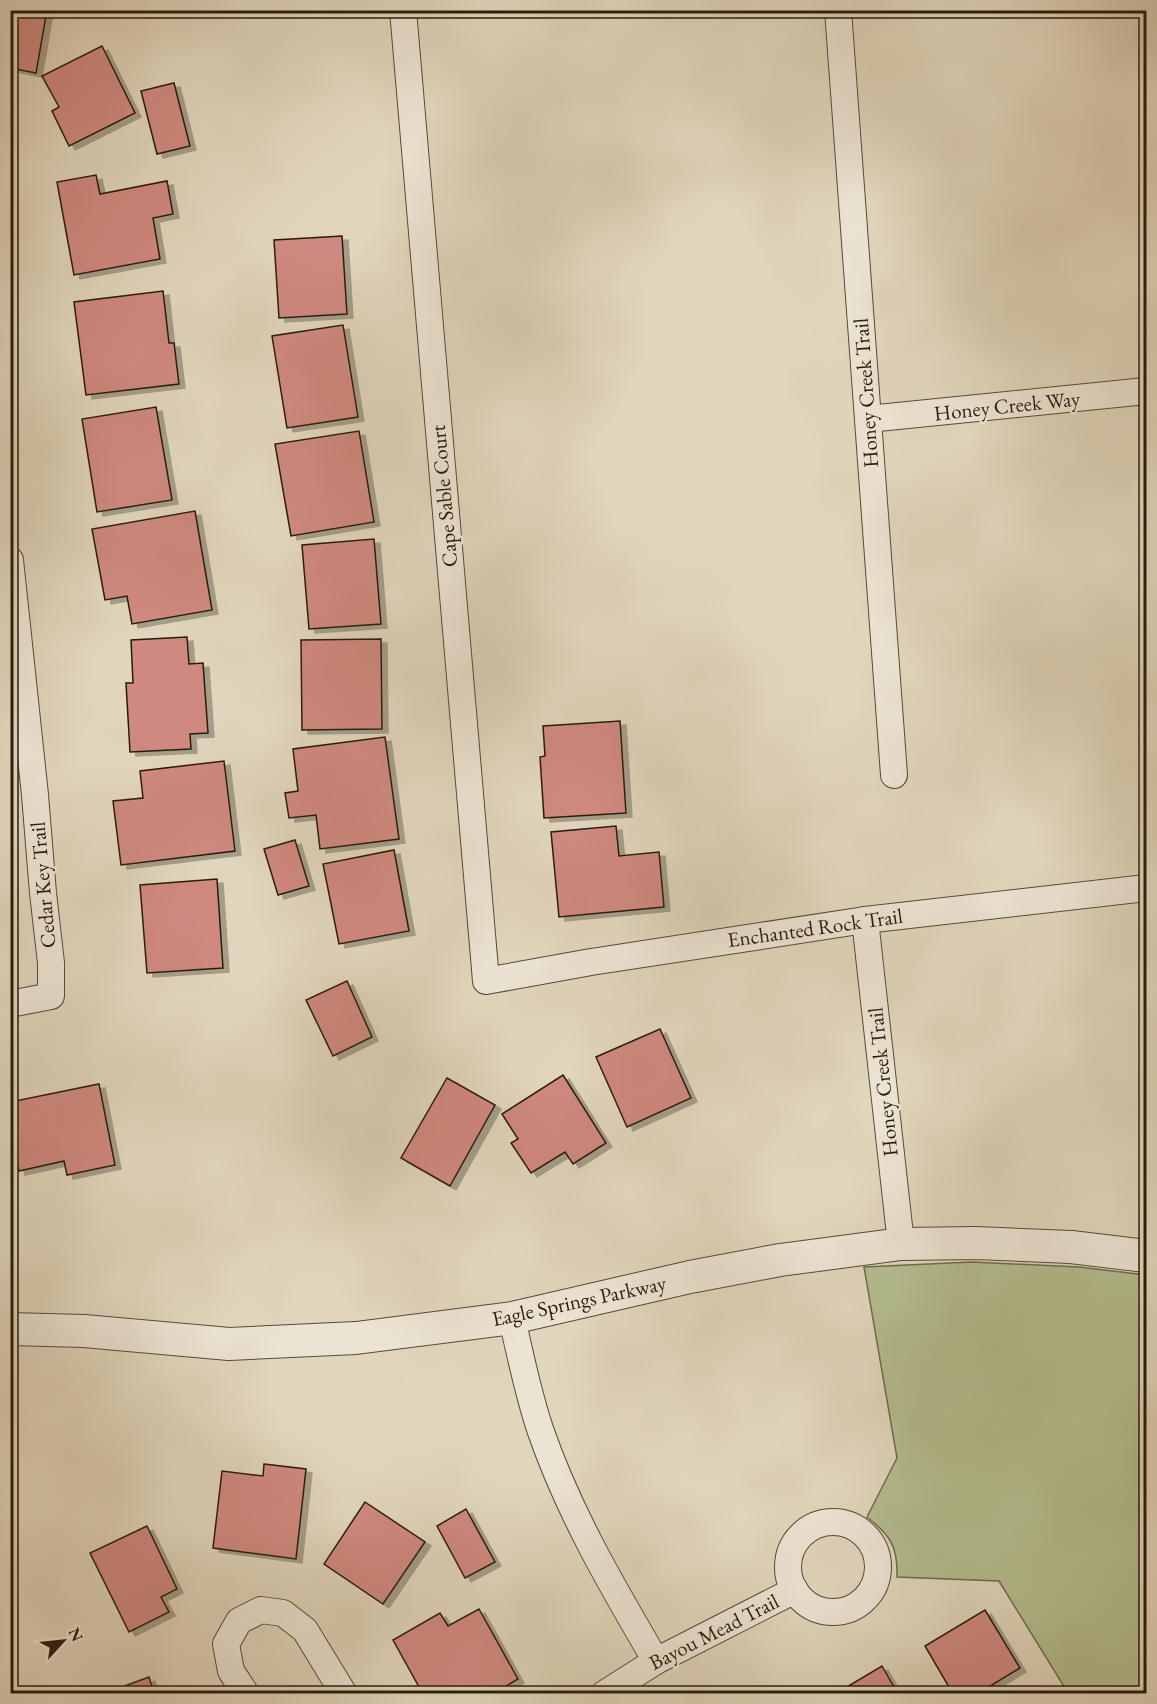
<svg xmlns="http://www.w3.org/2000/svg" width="1157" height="1704" font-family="'EB Garamond',serif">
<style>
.green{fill:#b4bd8f;stroke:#6e6c4e;stroke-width:1.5}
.building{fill:#d08980;stroke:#281c0d;stroke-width:1.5;filter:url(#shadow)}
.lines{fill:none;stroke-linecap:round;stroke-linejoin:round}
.minor-casing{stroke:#564a39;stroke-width:28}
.tertiary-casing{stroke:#564a39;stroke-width:34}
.minor{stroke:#ece4d3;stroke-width:26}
.tertiary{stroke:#ece4d3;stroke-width:32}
.labels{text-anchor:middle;stroke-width:5;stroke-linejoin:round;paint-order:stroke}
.street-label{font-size:21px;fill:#281c0d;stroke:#ece4d3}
</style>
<defs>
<filter id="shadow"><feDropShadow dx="6" dy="4" stdDeviation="0" flood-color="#0004"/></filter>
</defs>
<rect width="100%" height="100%" fill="#e1d6bc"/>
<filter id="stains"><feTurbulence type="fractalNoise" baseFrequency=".00333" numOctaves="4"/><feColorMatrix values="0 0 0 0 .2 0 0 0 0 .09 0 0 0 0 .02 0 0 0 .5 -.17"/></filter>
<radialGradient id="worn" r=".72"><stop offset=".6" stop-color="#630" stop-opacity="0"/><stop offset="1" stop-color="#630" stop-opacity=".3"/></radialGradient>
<path class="green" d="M972,1262L1079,1267L1146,1275V1693H1068L999,1581L897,1577C898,1546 890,1535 867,1517L897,1458L864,1267Z"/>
<g class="building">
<polygon points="10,10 47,10 36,73 10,68"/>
<polygon points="102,46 135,113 69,146 52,111 59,107 42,76"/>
<polygon points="174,83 190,146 157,154 141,91"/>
<polygon points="96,175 100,194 167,181 173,214 153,218 160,259 74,275 57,182"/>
<polygon points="342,236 347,314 279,318 274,240"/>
<polygon points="163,291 169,343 174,343 179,384 86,395 74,302"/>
<polygon points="343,325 358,417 287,428 272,336"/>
<polygon points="156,407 172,500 97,512 82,419"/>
<polygon points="359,431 374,522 291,536 275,444"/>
<polygon points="195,511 212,610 132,624 127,596 105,600 92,529"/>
<polygon points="374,539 381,624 309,629 302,545"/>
<polygon points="187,637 189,664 203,663 208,733 190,734 191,749 130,752 126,683 133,683 131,640"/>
<polygon points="381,639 382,729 302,730 301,640"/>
<polygon points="620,721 626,813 544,818 540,757 545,756 543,726"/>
<polygon points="385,737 399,839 320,849 316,815 289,818 285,793 298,791 293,749"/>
<polygon points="224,761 235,851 121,865 113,801 143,798 140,771"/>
<polygon points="616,826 619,856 659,852 664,907 559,917 551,832"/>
<polygon points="295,840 309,886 278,895 264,849"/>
<polygon points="394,850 409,931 339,944 323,864"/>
<polygon points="217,879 223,968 147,973 140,885"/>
<polygon points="347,981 372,1037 333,1056 306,1000"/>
<polygon points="660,1029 691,1098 627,1127 596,1057"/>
<polygon points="563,1075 606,1143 573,1164 565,1152 531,1173 511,1143 518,1139 502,1114"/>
<polygon points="447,1078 495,1105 450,1186 401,1158"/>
<polygon points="99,1084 115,1165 67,1175 64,1161 19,1171 10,1130 10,1102"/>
<polygon points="264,1464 306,1469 296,1559 213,1548 222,1471 263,1476"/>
<polygon points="365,1502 425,1542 383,1604 324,1564"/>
<polygon points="466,1509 495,1562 465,1578 437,1526"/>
<polygon points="147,1526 177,1589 161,1597 169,1612 129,1632 90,1553"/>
<polygon points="479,1609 518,1679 493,1694 423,1694 393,1640 440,1613 448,1626"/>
<polygon points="985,1610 1020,1668 977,1694 953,1694 925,1646"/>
<polygon points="882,1666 898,1694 835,1694"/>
<polygon points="149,1677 154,1694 103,1694"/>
</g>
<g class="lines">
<defs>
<g id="minor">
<polyline points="403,10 486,981 591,962 865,920 1146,888"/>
<polyline points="838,10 894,775"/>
<polyline points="868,419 1146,391"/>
<polyline points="10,560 35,795 43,893 51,963 51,996 10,1004"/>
<polyline points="865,920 901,1244"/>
<path d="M512,1318C520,1355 528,1393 540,1429C568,1511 612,1586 656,1661"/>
<circle cx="833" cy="1567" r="45"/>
<polyline points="246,1694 231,1671 226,1644 239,1621 261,1610 283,1613 305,1630 344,1694"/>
<polyline points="604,1694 656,1661 795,1590"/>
</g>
<polyline id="tertiary" points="10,1329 84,1331 229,1344 356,1338 512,1318 690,1277 780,1260 901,1244 976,1243 1071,1247 1146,1256"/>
</defs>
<use href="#minor" class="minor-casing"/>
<use href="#tertiary" class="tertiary-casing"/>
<use href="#minor" class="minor"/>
<use href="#tertiary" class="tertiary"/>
</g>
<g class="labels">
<g class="street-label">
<text transform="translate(866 393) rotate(-94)" y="7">Honey Creek Trail</text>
<text transform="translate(1007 406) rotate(-6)" y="7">Honey Creek Way</text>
<text transform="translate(444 496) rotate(-95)" y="7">Cape Sable Court</text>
<text transform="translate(43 885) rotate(-95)" y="7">Cedar Key Trail</text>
<text transform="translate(815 928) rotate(-8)" y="7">Enchanted Rock Trail</text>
<text transform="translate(883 1082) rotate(-96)" y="7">Honey Creek Trail</text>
<text transform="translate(579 1301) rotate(-12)" y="7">Eagle Springs Parkway</text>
<text transform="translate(714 1632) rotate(-27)" y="7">Bayou Mead Trail</text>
</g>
</g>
<rect width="1157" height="1704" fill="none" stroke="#e1d6bc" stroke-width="36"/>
<rect x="12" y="12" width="1133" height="1680" fill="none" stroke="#281c0d" stroke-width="3"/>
<rect x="18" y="18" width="1121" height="1668" fill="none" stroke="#281c0d" stroke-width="1.5"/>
<g transform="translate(63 1641) rotate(63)" stroke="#ece4d3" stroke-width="4.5" paint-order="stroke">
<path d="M0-4.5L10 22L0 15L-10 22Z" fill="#281c0d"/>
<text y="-9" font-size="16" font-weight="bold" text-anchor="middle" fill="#281c0d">N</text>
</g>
<rect width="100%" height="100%" filter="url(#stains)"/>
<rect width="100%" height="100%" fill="url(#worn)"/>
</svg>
